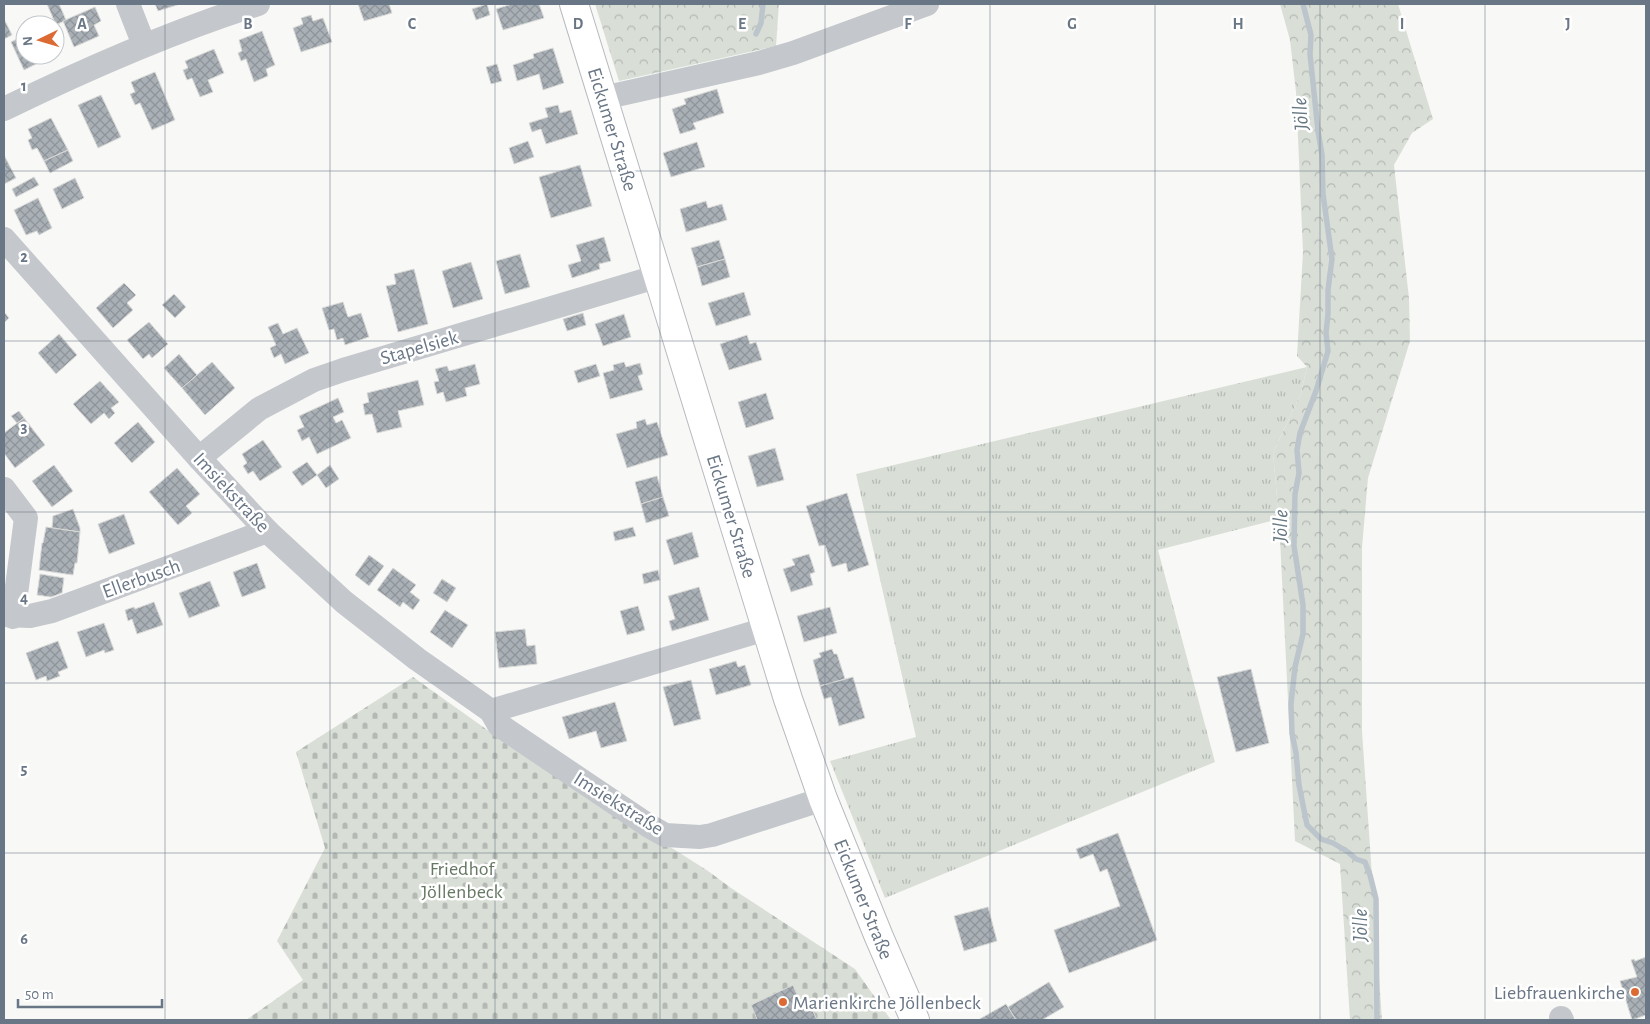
<svg xmlns="http://www.w3.org/2000/svg" width="1650" height="1024" font-family="'Alegreya Sans',sans-serif">
<style>
.grass{fill:url(#grass-tufts)}
.forest{fill:url(#forest-crowns)}
.cemetery{fill:url(#cemetery-stones)}
.lines{fill:none;stroke-linecap:round;stroke-linejoin:round}
.stream{stroke:#bcc5cb;stroke-width:5.5}
.building{fill:url(#building-cross-hatch);stroke:#dadad8}
.major-casing{stroke:#b7bbbf;stroke-width:30}
.minor{stroke:#c4c7cb;stroke-width:24}
.major{stroke:#fff;stroke-width:28}
.grid{fill:none;stroke:#697685;stroke-width:1;stroke-opacity:0.55}
.poi-dot{fill:#db6a33;stroke:#fff;stroke-width:2}
.labels{text-anchor:middle;stroke-width:5;stroke-linejoin:round;paint-order:stroke}
.street-label{font-size:20px;fill:#697685;stroke:#fff}
.park-label{font-size:20px;fill:#667863;stroke:#fff}
.poi-label{font-size:20px;fill:#697685;stroke:#fff;text-anchor:end}
.water-label{font-size:21px;font-style:italic;fill:#657781;stroke:#fff}
.grid-label{font-size:16px;text-anchor:middle;font-weight:bold;fill:#697685;stroke:#fff;stroke-width:5;stroke-linejoin:round;paint-order:stroke}
</style>
<defs>
<pattern id="grass-tufts" width="24" height="20" patternUnits="userSpaceOnUse" patternTransform="scale(1.25)"><rect width="24" height="20" fill="#d9dfd7"/><path d="M3 7l-1-3M5 7V3M7 7l1-3M15 17l-1-3M17 17v-4M19 17l1-3" fill="none" stroke="#b4b9b4"/></pattern>
<pattern id="forest-crowns" width="20" height="18" patternUnits="userSpaceOnUse" patternTransform="scale(1.25)"><rect width="20" height="18" fill="#d9dfd7"/><path d="M2 6a3 3 0 1 1 6 0M12 15a3 3 0 1 1 6 0" fill="none" stroke="#b4b9b4"/></pattern>
<pattern id="cemetery-stones" width="16" height="16" patternUnits="userSpaceOnUse" patternTransform="scale(1.25)"><rect width="16" height="16" fill="#d9dfd7"/><path d="M2 7V4a2 2 0 0 1 4 0v3zM10 15v-3a2 2 0 0 1 4 0v3z" fill="#b4b9b4"/></pattern>
<pattern id="building-cross-hatch" width="8" height="8" patternUnits="userSpaceOnUse" patternTransform="scale(1.25)"><rect width="8" height="8" fill="#a9b0b6"/><path d="M0 0l8 8M0 8l8-8" fill="none" stroke="#8e949a"/></pattern>
</defs>
<rect width="100%" height="100%" fill="#f8f8f6"/>
<polygon class="grass" points="1307,367 1301,393 1273,453 1279,519 1158,550 1215,762 885,898 830,761 916,737 856,474"/>
<g class="forest">
<polygon points="595,4 779,4 776,46 619,81"/>
<polygon points="1280,4 1398,4 1433,119 1412,133 1394,165 1409,298 1410,341 1368,478 1362,548 1362,731 1382,1020 1350,1020 1340,864 1295,841 1279,519 1273,453 1301,393 1307,367 1297,356 1303,252 1296,92 1290,40"/>
</g>
<polygon class="cemetery" points="413,677 493,734 708,871 731,888 855,969 891,1020 246,1020 303,980 277,941 325,848 296,752"/>
<g class="lines">
<g class="stream">
<polyline points="1303,4 1311,35 1310,54 1318,131 1322,155 1323,194 1332,259 1328,290 1328,314 1326,333 1328,351 1316,391 1300,433 1297,450 1299,473 1295,494 1294,546 1303,605 1303,634 1295,667 1291,704 1292,733 1296,753 1299,785 1307,825 1321,839 1333,843 1348,852 1356,859 1365,862 1370,875 1376,899 1377,1020"/>
<polyline points="756,34 761,23 763,4"/>
</g>
</g>
<g class="building">
<polygon points="47,4 59,4 66,20 56,25"/>
<polygon points="155,4 180,4 158,11"/>
<polygon points="358,4 389,4 392,13 364,21"/>
<polygon points="487,4 490,15 476,20 472,9"/>
<polygon points="512,4 539,4 544,18 503,30 496,9"/>
<polygon points="95,7 101,21 94,25 99,36 74,47 63,21"/>
<polygon points="311,15 313,21 323,18 332,42 301,52 293,28 303,24 301,18"/>
<polygon points="4,19 12,35 4,39"/>
<polygon points="262,31 275,65 266,69 268,76 254,82 246,59 241,61 238,53 242,51 239,40"/>
<polygon points="25,35 25,55 46,55 48,58 24,70 11,42"/>
<polygon points="553,48 564,83 543,90 539,74 517,81 513,65 534,58 533,54"/>
<polygon points="214,49 224,73 208,80 213,92 200,97 192,78 187,80 183,70 188,68 185,61"/>
<polygon points="497,64 502,81 491,84 486,67"/>
<polygon points="155,72 175,120 152,130 140,103 135,105 130,94 135,92 131,82"/>
<polygon points="717,89 724,113 693,123 696,129 680,134 672,109 686,104 684,99"/>
<polygon points="101,95 121,137 98,148 78,105"/>
<polygon points="558,105 560,113 571,110 578,134 546,144 541,129 532,132 529,123 548,117 545,108"/>
<polygon points="51,118 68,150 44,161 37,148 32,150 28,140 32,138 28,129"/>
<polygon points="528,141 534,157 514,164 509,148"/>
<polygon points="697,142 705,167 671,177 663,153"/>
<polygon points="68,150 73,161 50,173 44,161"/>
<polygon points="4,155 16,178 4,184"/>
<polygon points="580,165 592,206 551,218 539,177"/>
<polygon points="34,177 39,185 16,197 12,189"/>
<polygon points="75,178 84,198 62,209 53,189"/>
<polygon points="38,198 52,228 39,235 37,231 26,235 14,210"/>
<polygon points="706,201 708,208 722,204 727,220 686,232 680,209"/>
<polygon points="604,237 611,261 599,264 600,269 572,278 568,265 581,261 576,245"/>
<polygon points="719,240 725,259 697,267 691,248"/>
<polygon points="520,254 530,287 505,294 496,261"/>
<polygon points="725,259 730,277 702,286 697,267"/>
<polygon points="471,262 483,299 453,308 442,271"/>
<polygon points="414,269 428,324 398,332 386,286 396,284 394,274"/>
<polygon points="124,283 136,295 127,303 133,310 113,328 96,308"/>
<polygon points="744,292 751,315 716,326 708,303"/>
<polygon points="174,294 186,307 175,318 162,305"/>
<polygon points="343,302 348,317 361,313 369,337 345,345 343,338 337,340 334,329 329,330 322,308"/>
<polygon points="4,312 9,318 4,323"/>
<polygon points="583,313 586,325 567,331 563,319"/>
<polygon points="624,314 631,337 603,346 595,324"/>
<polygon points="149,322 168,344 152,358 149,354 143,359 127,340"/>
<polygon points="278,323 283,334 297,328 309,353 285,364 281,354 274,358 270,348 276,345 268,327"/>
<polygon points="59,334 77,355 56,374 38,353"/>
<polygon points="747,335 750,344 756,342 762,360 729,370 720,344"/>
<polygon points="179,354 197,375 182,388 164,368"/>
<polygon points="212,362 235,388 205,415 182,388"/>
<polygon points="624,362 626,367 640,363 643,374 638,376 643,390 610,399 603,373 614,370 613,365"/>
<polygon points="475,364 480,384 465,388 467,396 446,402 443,392 437,394 434,382 439,381 435,369 447,366 449,371"/>
<polygon points="596,364 600,376 578,383 574,371"/>
<polygon points="418,380 424,405 398,411 402,427 377,433 372,414 365,415 363,404 369,402 367,393"/>
<polygon points="100,381 119,402 111,408 115,413 109,419 104,413 91,424 73,404"/>
<polygon points="766,393 774,419 746,428 738,402"/>
<polygon points="338,398 344,412 333,417 336,423 342,420 351,438 317,454 309,437 302,441 297,430 304,427 299,416"/>
<polygon points="19,411 24,418 17,423 11,416"/>
<polygon points="24,418 45,445 15,468 4,453 4,433"/>
<polygon points="645,419 647,425 657,422 668,455 627,468 616,434 637,428 636,422"/>
<polygon points="138,422 155,442 132,463 114,443"/>
<polygon points="263,440 282,467 260,481 253,471 248,474 243,466 247,463 242,454"/>
<polygon points="775,448 784,480 757,487 748,456"/>
<polygon points="307,462 317,475 302,486 292,472"/>
<polygon points="54,465 73,491 52,507 32,481"/>
<polygon points="330,465 339,479 326,488 317,475"/>
<polygon points="177,468 200,494 186,506 192,513 178,525 149,492"/>
<polygon points="657,476 663,497 641,504 635,482"/>
<polygon points="847,493 869,565 848,572 846,563 832,567 825,545 819,546 806,506"/>
<polygon points="663,497 669,516 646,523 641,504"/>
<polygon points="73,509 80,528 80,532 52,528 53,516"/>
<polygon points="124,514 135,544 109,554 98,524"/>
<polygon points="46,527 80,532 77,563 75,563 73,575 39,570 42,543 43,543"/>
<polygon points="633,527 636,536 615,541 613,532"/>
<polygon points="692,532 699,557 674,565 666,540"/>
<polygon points="809,554 815,572 810,574 813,585 791,592 783,569 795,565 792,559"/>
<polygon points="369,555 384,566 369,586 355,575"/>
<polygon points="257,563 266,588 242,597 233,572"/>
<polygon points="393,568 416,585 410,592 420,600 413,610 403,602 400,607 377,590"/>
<polygon points="658,570 660,580 644,584 642,574"/>
<polygon points="40,574 64,578 62,593 51,597 37,595"/>
<polygon points="442,579 456,588 447,602 433,593"/>
<polygon points="210,581 220,606 189,618 179,593"/>
<polygon points="699,587 709,620 672,631 669,621 675,619 668,596"/>
<polygon points="154,602 163,625 137,634 132,619 128,621 125,610 134,607 135,609"/>
<polygon points="638,606 645,630 627,635 620,611"/>
<polygon points="830,607 837,633 804,642 797,616"/>
<polygon points="445,610 468,625 452,648 430,632"/>
<polygon points="104,623 114,650 105,653 104,650 86,657 77,632"/>
<polygon points="525,629 527,646 535,645 537,664 499,668 495,632"/>
<polygon points="58,641 68,668 58,672 60,676 47,681 46,676 36,680 26,653"/>
<polygon points="832,649 834,654 837,654 845,679 820,686 813,660 821,657 819,653"/>
<polygon points="736,661 738,667 745,665 751,685 716,695 709,669"/>
<polygon points="1251,669 1269,743 1236,752 1217,677"/>
<polygon points="853,677 865,718 839,726 831,697 824,699 820,686"/>
<polygon points="691,680 701,719 674,726 663,687"/>
<polygon points="615,702 627,741 601,748 596,731 569,739 562,717"/>
<polygon points="1118,833 1157,940 1069,973 1054,930 1120,906 1107,869 1100,872 1093,854 1080,859 1076,849"/>
<polygon points="988,907 997,941 964,951 954,916"/>
<polygon points="1646,957 1646,1015 1632,1020 1620,981 1637,977 1631,960 1634,959 1635,961"/>
<polygon points="1049,982 1064,1007 1042,1020 1016,1020 1008,1007"/>
<polygon points="793,985 799,999 806,996 817,1020 755,1020 757,1019 751,1005"/>
<polygon points="1006,1004 1016,1020 978,1020"/>
</g>
<g class="lines">
<defs>
<polyline id="major" points="574,4 788,699 823,799 879,937 915,1020"/>
</defs>
<use href="#major" class="major-casing"/>
<g class="minor">
<polyline points="128,4 144,45"/>
<polyline points="603,98 759,63 793,53 927,4"/>
<path d="M4,109C86,69 170,32 258,4"/>
<polyline points="4,239 199,458 267,531 344,602 417,659 491,711 499,725 649,826 665,835 700,837 712,835 823,799"/>
<polyline points="199,458 259,409 314,380 343,370 659,276"/>
<polyline points="4,489 26,518 13,617"/>
<polyline points="4,615 30,616 52,611 267,531"/>
<polyline points="491,711 766,629"/>
<polyline points="1561,1018 1562,1020"/>
</g>
<use href="#major" class="major"/>
</g>
<path class="grid" d="M165,4V1020M330,4V1020M495,4V1020M660,4V1020M825,4V1020M990,4V1020M1155,4V1020M1320,4V1020M1485,4V1020M4,171H1646M4,341H1646M4,512H1646M4,683H1646M4,853H1646"/>
<g class="poi-dot">
<circle cx="1635" cy="992" r="5"/>
<circle cx="783" cy="1002" r="5"/>
</g>
<g class="labels">
<g class="street-label">
<text transform="translate(613 129) rotate(73)" y="7">Eickumer Straße</text>
<text transform="translate(419 347) rotate(-16)" y="7">Stapelsiek</text>
<text transform="translate(232 492) rotate(47)" y="7">Imsiekstraße</text>
<text transform="translate(732 516) rotate(73)" y="7">Eickumer Straße</text>
<text transform="translate(141 578) rotate(-20)" y="7">Ellerbusch</text>
<text transform="translate(619 803) rotate(32)" y="7">Imsiekstraße</text>
<text transform="translate(864 899) rotate(68)" y="7">Eickumer Straße</text>
</g>
<g class="park-label">
<text x="462" y="875">Friedhof<tspan x="462" dy="23">Jöllenbeck</tspan></text>
</g>
<g class="poi-label">
<text x="1625" y="999">Liebfrauenkirche</text>
<text x="793" y="1009" text-anchor="start">Marienkirche Jöllenbeck</text>
</g>
<g class="water-label">
<text transform="translate(1300 114) rotate(-94)" y="7">Jölle</text>
<text transform="translate(1280 526) rotate(-88)" y="7">Jölle</text>
<text transform="translate(1360 925) rotate(-90)" y="7">Jölle</text>
</g>
</g>
<g class="grid-label">
<text x="82" y="29">A</text>
<text x="248" y="29">B</text>
<text x="412" y="29">C</text>
<text x="578" y="29">D</text>
<text x="742" y="29">E</text>
<text x="908" y="29">F</text>
<text x="1072" y="29">G</text>
<text x="1238" y="29">H</text>
<text x="1402" y="29">I</text>
<text x="1568" y="29">J</text>
<text x="24" y="91">1</text>
<text x="24" y="262">2</text>
<text x="24" y="432">3</text>
<text x="24" y="603">4</text>
<text x="24" y="774">5</text>
<text x="24" y="944">6</text>
</g>
<rect width="1650" height="1024" fill="none" stroke="#697685" stroke-width="10"/>
<g transform="translate(40 40) rotate(265)"><circle r="24" fill="#ffffff" stroke="#c3c8ce"/>
<path d="M0-4L9 19L0 12L-9 19Z" fill="#db6a33"/>
<text y="-8" font-size="14" font-weight="bold" text-anchor="middle" fill="#697685">N</text>
</g>
<path d="M18 999v8h144v-8" fill="none" stroke="#697685" stroke-width="2.5"/>
<text x="25" y="999" font-size="15" fill="#697685" stroke="#ffffff" stroke-width="4" paint-order="stroke">50 m</text>
</svg>
